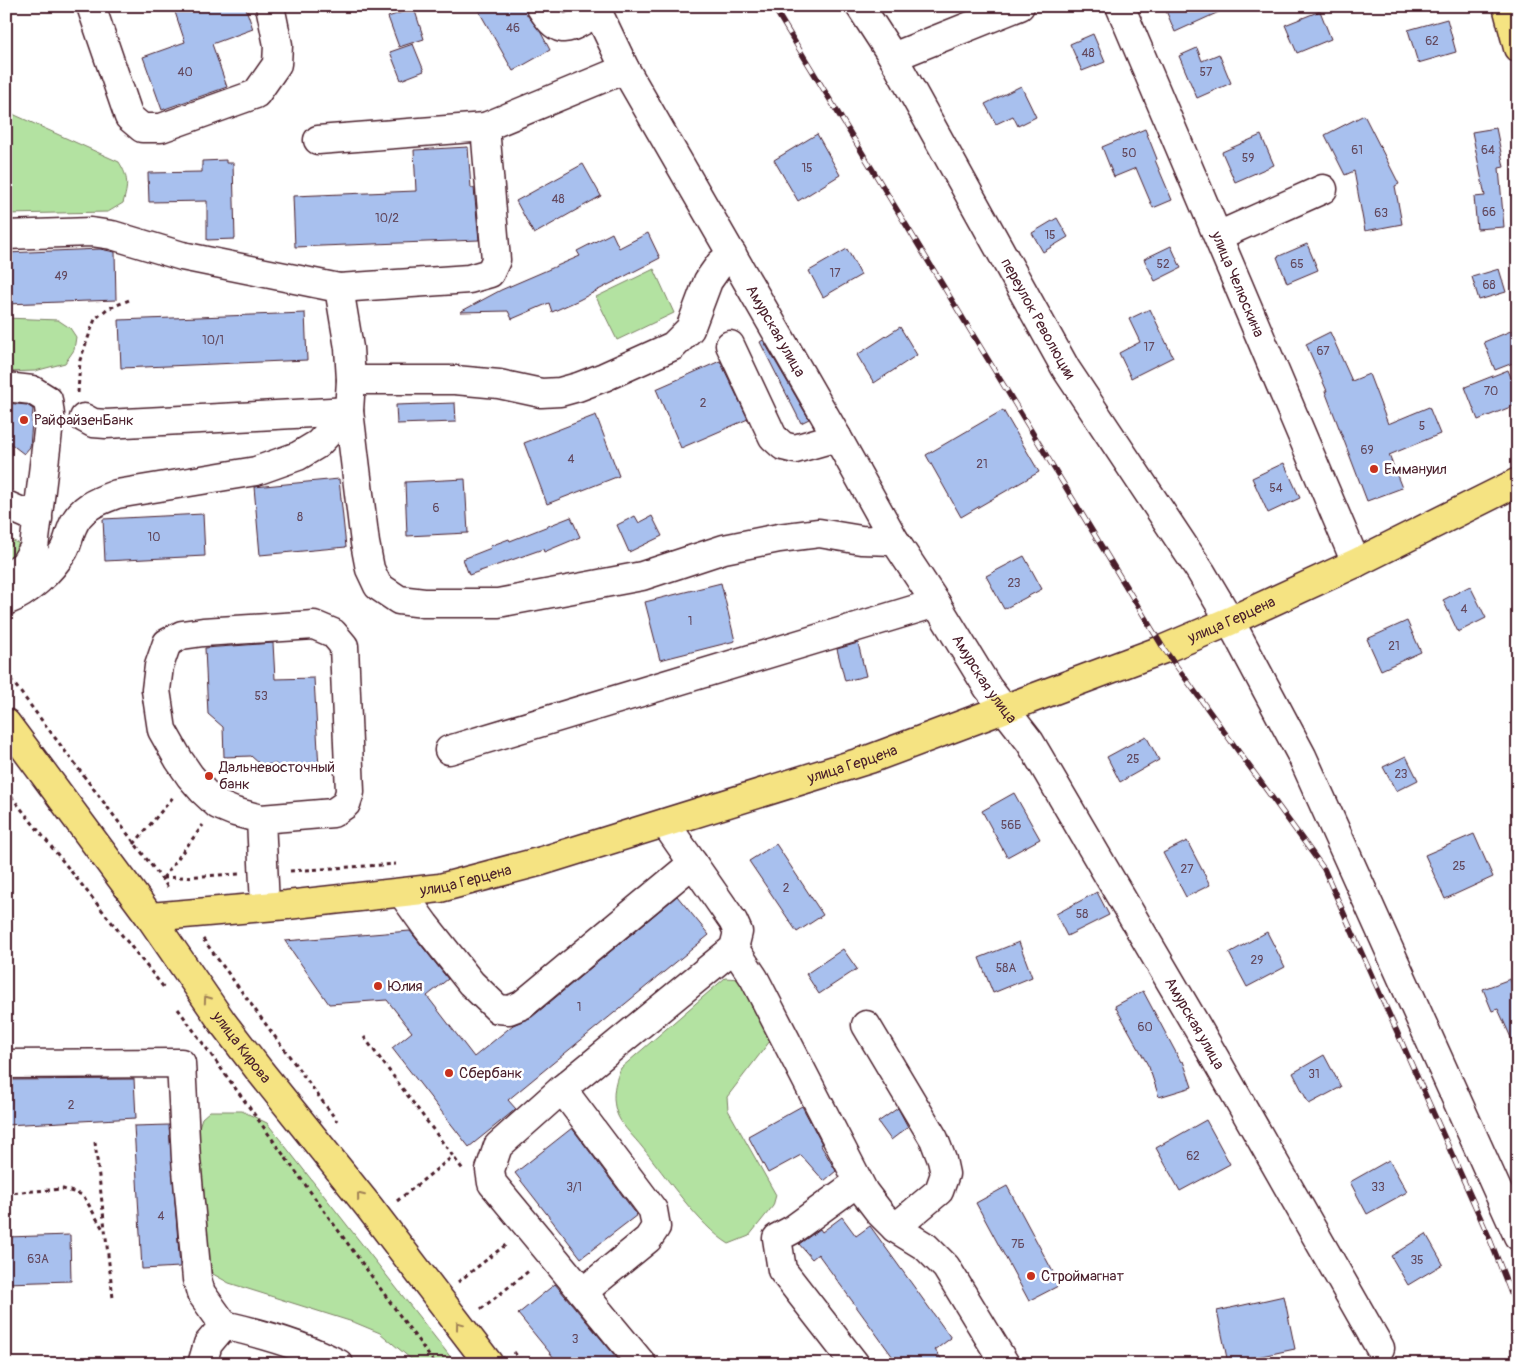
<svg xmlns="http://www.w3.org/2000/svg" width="1524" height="1370" font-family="Pangolin,sans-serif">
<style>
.green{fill:#b3e2a1;stroke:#7e8066}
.building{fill:#a8c0ee;stroke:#4a1f2b}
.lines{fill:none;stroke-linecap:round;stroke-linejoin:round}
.minor-casing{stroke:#4a1f2b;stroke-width:31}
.major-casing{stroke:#4a1f2b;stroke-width:31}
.path{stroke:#4a1f2b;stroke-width:3;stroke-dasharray:4 4;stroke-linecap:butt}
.minor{stroke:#fff;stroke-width:28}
.major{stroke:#f5e382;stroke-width:28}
.rail-casing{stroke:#4a1f2b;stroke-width:5.5}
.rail{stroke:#fff;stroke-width:4;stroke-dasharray:11;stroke-linecap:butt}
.oneway{stroke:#a08156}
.poi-dot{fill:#c8321e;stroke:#fff;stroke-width:2}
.labels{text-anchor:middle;stroke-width:5;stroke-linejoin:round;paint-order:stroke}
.number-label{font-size:12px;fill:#62475c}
.street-label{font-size:15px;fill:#4a1f2b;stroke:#fff}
.poi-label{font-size:15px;fill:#4a1f2b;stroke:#fff;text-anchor:start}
</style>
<rect width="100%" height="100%" fill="#fff"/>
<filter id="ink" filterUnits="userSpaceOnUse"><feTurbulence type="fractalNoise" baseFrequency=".02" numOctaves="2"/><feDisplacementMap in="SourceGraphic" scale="10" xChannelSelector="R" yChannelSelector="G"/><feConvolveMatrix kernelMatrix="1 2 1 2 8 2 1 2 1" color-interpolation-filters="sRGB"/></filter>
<g filter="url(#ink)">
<g class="green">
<path d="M6,111L119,162C129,178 128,186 123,203L108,212L6,214Z"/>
<polygon points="654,269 674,313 617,340 596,297"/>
<polygon points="6,318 58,320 70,328 76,337 74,350 65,363 35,371 6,372"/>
<polygon points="6,541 13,541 18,543 20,548 15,557 6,560"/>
<path d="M725,978L740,979L770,1029V1041L727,1097L728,1110L776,1195L773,1206L749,1236L729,1244C698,1225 666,1176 642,1147C635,1138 623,1127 618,1116C611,1100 614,1083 621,1068Z"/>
<polygon points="210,1111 242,1111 267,1123 456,1364 417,1364 380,1333 356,1323 229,1283 213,1274 206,1263 198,1130 202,1118"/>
<polygon points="270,1357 290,1364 251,1364 258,1358"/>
</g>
<g class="building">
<polygon points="173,6 245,6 253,29 212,44 227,87 162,110 143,57 185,42"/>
<polygon points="476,6 525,6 527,15 540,31 550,50 513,71"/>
<polygon points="1164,6 1232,6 1175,32"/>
<polygon points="414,8 424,39 399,47 388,17"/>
<polygon points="1320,11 1331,39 1297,53 1285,25"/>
<polygon points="1447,19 1456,52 1418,63 1408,30"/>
<polygon points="1093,34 1105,62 1082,71 1070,44"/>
<polygon points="413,44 424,71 401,80 390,52"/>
<polygon points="1197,48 1202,61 1219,54 1231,83 1197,98 1179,56"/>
<polygon points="1021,86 1036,117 1018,126 1013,116 996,124 985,104"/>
<polygon points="1364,115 1399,184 1395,186 1402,224 1365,231 1354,171 1345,175 1325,135"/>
<polygon points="1496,128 1504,167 1499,168 1504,227 1477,229 1474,197 1485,196 1472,132"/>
<polygon points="1145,129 1157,159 1155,160 1172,200 1153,208 1136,168 1114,177 1102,147"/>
<polygon points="817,134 840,175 798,201 774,160"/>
<polygon points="1261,135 1274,165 1235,182 1222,152"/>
<polygon points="468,147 471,188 474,188 479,240 295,247 293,196 416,191 414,150"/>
<polygon points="226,160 226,163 233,163 235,239 207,240 207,201 149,202 148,173 202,172 202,161"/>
<polygon points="583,164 601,196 534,234 516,201"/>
<polygon points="1057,218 1068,237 1043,252 1032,233"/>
<polygon points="612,233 619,248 648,233 660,258 579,300 552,312 549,303 512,319 508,311 460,312 501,290 580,256 577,251"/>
<polygon points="1307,244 1318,270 1287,283 1277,257"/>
<polygon points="1171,246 1181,268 1155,281 1144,259"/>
<polygon points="100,249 115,252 116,300 6,304 6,253"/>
<polygon points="847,249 861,275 823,297 809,271"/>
<polygon points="1499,269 1506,292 1479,300 1472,277"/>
<polygon points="1150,309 1173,357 1131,378 1119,353 1140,342 1129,319"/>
<polygon points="305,313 307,360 121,368 119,320"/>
<polygon points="900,327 917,355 874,383 857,355"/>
<polygon points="1518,328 1518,361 1495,370 1484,342"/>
<polygon points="1330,332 1352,381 1369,374 1388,424 1429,407 1440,434 1389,455 1402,488 1367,501 1325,391 1327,391 1306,344"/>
<polygon points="763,340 809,419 801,423 760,342"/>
<polygon points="720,361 748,419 681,448 656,389"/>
<polygon points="1508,370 1518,394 1518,404 1478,420 1465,387"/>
<polygon points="6,403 27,405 33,409 30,447 24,454 6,440"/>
<polygon points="455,403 456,422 397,424 396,405"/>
<polygon points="1003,410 1039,472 961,517 926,455"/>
<polygon points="596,415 619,476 547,504 524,443"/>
<polygon points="1284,463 1300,498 1268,513 1252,478"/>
<polygon points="339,479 346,547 260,555 254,487"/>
<polygon points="465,479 468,533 407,536 405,482"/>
<polygon points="203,514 205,556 105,561 103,519"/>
<polygon points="635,516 639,523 652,516 662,536 629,552 617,525"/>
<polygon points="571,517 580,537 544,552 543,549 469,575 463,559 491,548 490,546 509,539 510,541"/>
<polygon points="1024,556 1042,589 1004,609 986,576"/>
<polygon points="721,583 735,641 660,660 645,602"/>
<polygon points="1470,586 1486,618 1458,632 1443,600"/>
<polygon points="1407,621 1421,652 1381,670 1367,639"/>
<polygon points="273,643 275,679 314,678 319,769 277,773 276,764 261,765 251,756 224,757 223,727 208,714 205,648"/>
<polygon points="858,643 866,676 845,681 837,649"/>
<polygon points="1146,736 1159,760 1120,782 1107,757"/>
<polygon points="1406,756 1418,780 1396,791 1383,767"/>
<polygon points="1014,793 1040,839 1007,857 982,811"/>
<polygon points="1474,834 1493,877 1445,899 1425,855"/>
<polygon points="1187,841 1210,885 1186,897 1163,853"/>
<polygon points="776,844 823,915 797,932 749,861"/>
<polygon points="1097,892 1109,915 1067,936 1056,914"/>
<polygon points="677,896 709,935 508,1100 516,1109 469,1147 392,1048 412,1032 387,1000 329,1004 285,941 410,931 448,979 427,996 474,1057 513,1025 532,1017"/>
<polygon points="1267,932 1285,967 1247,987 1229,953"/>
<polygon points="1019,942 1032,977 993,993 979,958"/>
<polygon points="843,949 857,969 819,994 806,974"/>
<polygon points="1510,979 1518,999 1518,1053 1498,1009 1492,1011 1483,989"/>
<polygon points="1143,991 1181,1062 1183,1061 1192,1087 1159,1097 1149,1067 1115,1006"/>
<polygon points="1324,1055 1341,1087 1309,1104 1293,1073"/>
<polygon points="134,1079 136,1118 6,1125 6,1080"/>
<polygon points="802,1106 822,1144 820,1144 836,1171 824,1181 801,1155 768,1173 748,1136"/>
<polygon points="898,1108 908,1127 891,1140 878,1122"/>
<polygon points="1206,1120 1230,1164 1180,1191 1156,1148"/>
<polygon points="169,1125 180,1267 142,1269 134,1126"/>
<polygon points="572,1128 637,1215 581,1258 515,1173"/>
<polygon points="1389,1160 1407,1192 1367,1214 1350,1182"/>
<polygon points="1007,1186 1060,1285 1029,1301 976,1203"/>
<polygon points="842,1217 856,1236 870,1226 951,1338 935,1350 945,1364 898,1364 818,1254 812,1259 799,1244 820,1229 822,1232"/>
<polygon points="1426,1234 1443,1264 1408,1285 1391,1256"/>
<polygon points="70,1235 71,1281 6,1283 6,1237"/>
<polygon points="555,1284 622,1364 559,1364 518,1314"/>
<polygon points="1284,1296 1295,1349 1228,1363 1217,1311"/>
</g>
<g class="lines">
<defs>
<g id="minor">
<polyline points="91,6 129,117 142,128 161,128 256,94 277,64 278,45 270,6"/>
<path d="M540,6C562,42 569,26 598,13"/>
<path id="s1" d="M595,6L625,69L837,437L895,541L936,603L988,688L1030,742L1200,1032L1380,1348"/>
<path id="s2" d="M860,6L893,57L1066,369L1201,572L1230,621L1302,756L1518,1236"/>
<path id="s3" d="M1120,6L1356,563"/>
<polyline points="893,57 1020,6"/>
<polyline points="318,140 485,127 625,69"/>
<polyline points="6,235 91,232 112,235 182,256 339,288 349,348 351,380"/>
<polyline points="1218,236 1323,189"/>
<polyline points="339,288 469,279 490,273 496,260 485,127"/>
<polyline points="730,345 773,437 783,446 795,449 837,437"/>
<polyline points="6,387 32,390 48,400 50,415 34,548 24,565 6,577"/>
<polyline points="84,418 93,423 106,424 349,411 365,543 370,569 378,586 399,600 424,603 498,603 642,576 724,549 779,538 819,533 861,540 895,541"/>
<polyline points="6,505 38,519"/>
<path d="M6,601C29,592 51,571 64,550C68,543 69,535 72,528C80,507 98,501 117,494L256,471L298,456L318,444L349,411L351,380H455L499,384L541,393L560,392L578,387L604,377L673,346L690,329L708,281L720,264L732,254"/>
<polyline points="449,750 936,603"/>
<polyline points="261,819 235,812 218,805 203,791 190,776 179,760 162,730 156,690 159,666 167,643 182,635 203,632 314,625 333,633 344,646 350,792 346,804 333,813 261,819 265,906"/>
<polyline points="402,893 425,925 471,983 498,1009 509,1010 522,1005 693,863"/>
<polyline points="734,948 754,978 864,1192 880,1213 895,1228 926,1247 946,1267 1005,1364"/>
<polyline points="866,1025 934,1139 942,1160 945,1174 939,1191 895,1228"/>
<path d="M6,1064L181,1063L186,1159L197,1279L201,1293L224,1325C263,1334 303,1345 339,1364"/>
<polyline points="562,1089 498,1146 490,1170 492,1183 642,1364"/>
<polyline points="583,1292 648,1239 656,1227 653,1210 562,1089 734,948 738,932 733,921 665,823"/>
<polyline points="202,1364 208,1344 224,1325"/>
<polyline points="855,1364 782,1270 777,1238 792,1230 858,1182"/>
</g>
<g id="major">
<polyline points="1507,6 1518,48"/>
<path id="s4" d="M6,723L150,917L223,1023L259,1070L369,1207L489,1364"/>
<path id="s5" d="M150,917L287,905L440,888L542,861L870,759L1164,649L1230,621L1356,563L1518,482"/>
</g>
</defs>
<use href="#minor" class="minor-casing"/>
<use href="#major" class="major-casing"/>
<g class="path">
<polyline points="78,393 80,360 95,319 107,309 132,299"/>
<polyline points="6,673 170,890"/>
<polyline points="6,790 165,989"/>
<polyline points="134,844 174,796"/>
<polyline points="290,871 396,864"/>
<polyline points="163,878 239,874"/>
<polyline points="163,878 203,825"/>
<polyline points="203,939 337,1121"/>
<polyline points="178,1009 435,1364"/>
<polyline points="364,1037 464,1171"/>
<polyline points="95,1142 113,1298"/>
<polyline points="6,1193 63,1189 83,1195 104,1231"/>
<polyline points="397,1201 452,1157"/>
<polyline points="458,1282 508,1243"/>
<polyline points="481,1309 530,1270"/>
<polyline points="514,1352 523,1364"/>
</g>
<use href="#minor" class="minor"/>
<use href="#major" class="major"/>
<defs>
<polyline id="rail" points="773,6 1164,649 1324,869 1489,1237 1518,1311"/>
</defs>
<use href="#rail" class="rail-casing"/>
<use href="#rail" class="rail"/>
</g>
<defs><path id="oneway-chevron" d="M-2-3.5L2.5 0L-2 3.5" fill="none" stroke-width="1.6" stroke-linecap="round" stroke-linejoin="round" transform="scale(1.25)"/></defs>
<g class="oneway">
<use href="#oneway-chevron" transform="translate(207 999) rotate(-125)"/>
<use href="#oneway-chevron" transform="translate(360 1196) rotate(-129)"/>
<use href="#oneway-chevron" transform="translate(459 1325) rotate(-127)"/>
</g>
</g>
<g class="poi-dot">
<circle cx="24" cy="420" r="5"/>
<circle cx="1374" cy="469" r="5"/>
<circle cx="209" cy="776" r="5"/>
<circle cx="378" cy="986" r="5"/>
<circle cx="449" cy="1073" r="5"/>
<circle cx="1031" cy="1276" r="5"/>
</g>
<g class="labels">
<g class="number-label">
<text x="513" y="32">46</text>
<text x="1432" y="45">62</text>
<text x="1088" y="57">48</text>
<text x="185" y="76">40</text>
<text x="1206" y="76">57</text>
<text x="1357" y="154">61</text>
<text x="1488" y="154">64</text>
<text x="1129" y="157">50</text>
<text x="1248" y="162">59</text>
<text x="807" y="172">15</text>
<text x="558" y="203">48</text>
<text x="1489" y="216">66</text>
<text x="1381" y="217">63</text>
<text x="387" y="222">10/2</text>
<text x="1050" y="239">15</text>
<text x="1163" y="268">52</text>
<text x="1297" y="268">65</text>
<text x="835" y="277">17</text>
<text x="61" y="280">49</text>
<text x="1489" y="289">68</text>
<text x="213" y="344">10/1</text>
<text x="1149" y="351">17</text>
<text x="1323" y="355">67</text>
<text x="1491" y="395">70</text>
<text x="703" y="407">2</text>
<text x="1422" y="430">5</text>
<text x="1367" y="454">69</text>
<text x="571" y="463">4</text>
<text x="982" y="468">21</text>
<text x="1276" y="492">54</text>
<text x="436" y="512">6</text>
<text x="300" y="521">8</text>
<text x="154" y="541">10</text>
<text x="1014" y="587">23</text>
<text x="1464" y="613">4</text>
<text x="690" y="625">1</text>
<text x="1394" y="650">21</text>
<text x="261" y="700">53</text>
<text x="1133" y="763">25</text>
<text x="1401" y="778">23</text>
<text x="1011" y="829">56Б</text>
<text x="1459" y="870">25</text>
<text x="1187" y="873">27</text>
<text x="786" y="892">2</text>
<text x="1082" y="918">58</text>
<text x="1257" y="964">29</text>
<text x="1006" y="972">58А</text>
<text x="579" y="1011">1</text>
<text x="1145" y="1031">60</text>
<text x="1314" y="1078">31</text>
<text x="71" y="1109">2</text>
<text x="1193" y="1160">62</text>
<text x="574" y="1191">3/1</text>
<text x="1378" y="1191">33</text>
<text x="161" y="1220">4</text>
<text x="1018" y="1248">7Б</text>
<text x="38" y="1263">63А</text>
<text x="1417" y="1264">35</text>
<text x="575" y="1343">3</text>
</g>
<g class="street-label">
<text dy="5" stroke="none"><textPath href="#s3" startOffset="302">улица Челюскина</textPath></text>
<text dy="5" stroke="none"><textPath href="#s2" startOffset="360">переулок Революции</textPath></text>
<text dy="5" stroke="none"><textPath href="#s1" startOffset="372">Амурская улица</textPath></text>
<text dy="5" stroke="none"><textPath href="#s5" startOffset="1128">улица Герцена</textPath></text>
<text dy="5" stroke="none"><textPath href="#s1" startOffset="778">Амурская улица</textPath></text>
<text dy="5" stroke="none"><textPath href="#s5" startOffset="722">улица Герцена</textPath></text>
<text dy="5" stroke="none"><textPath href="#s5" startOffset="318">улица Герцена</textPath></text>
<text dy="5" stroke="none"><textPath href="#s1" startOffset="1182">Амурская улица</textPath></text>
<text dy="5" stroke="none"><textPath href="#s4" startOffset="401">улица Кирова</textPath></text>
</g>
<g class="poi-label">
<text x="34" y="425">РайфайзенБанк</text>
<text x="1384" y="474">Еммануил</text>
<text x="219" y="772">Дальневосточный<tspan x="219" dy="17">банк</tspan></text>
<text x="388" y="991">Юлия</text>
<text x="459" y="1078">Сбербанк</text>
<text x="1041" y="1281">Строймагнат</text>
</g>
</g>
<rect width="1524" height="1370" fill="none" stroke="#fff" stroke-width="25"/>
<rect x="12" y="12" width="1499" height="1345" fill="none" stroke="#4a1f2b" stroke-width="2" filter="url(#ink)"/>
</svg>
